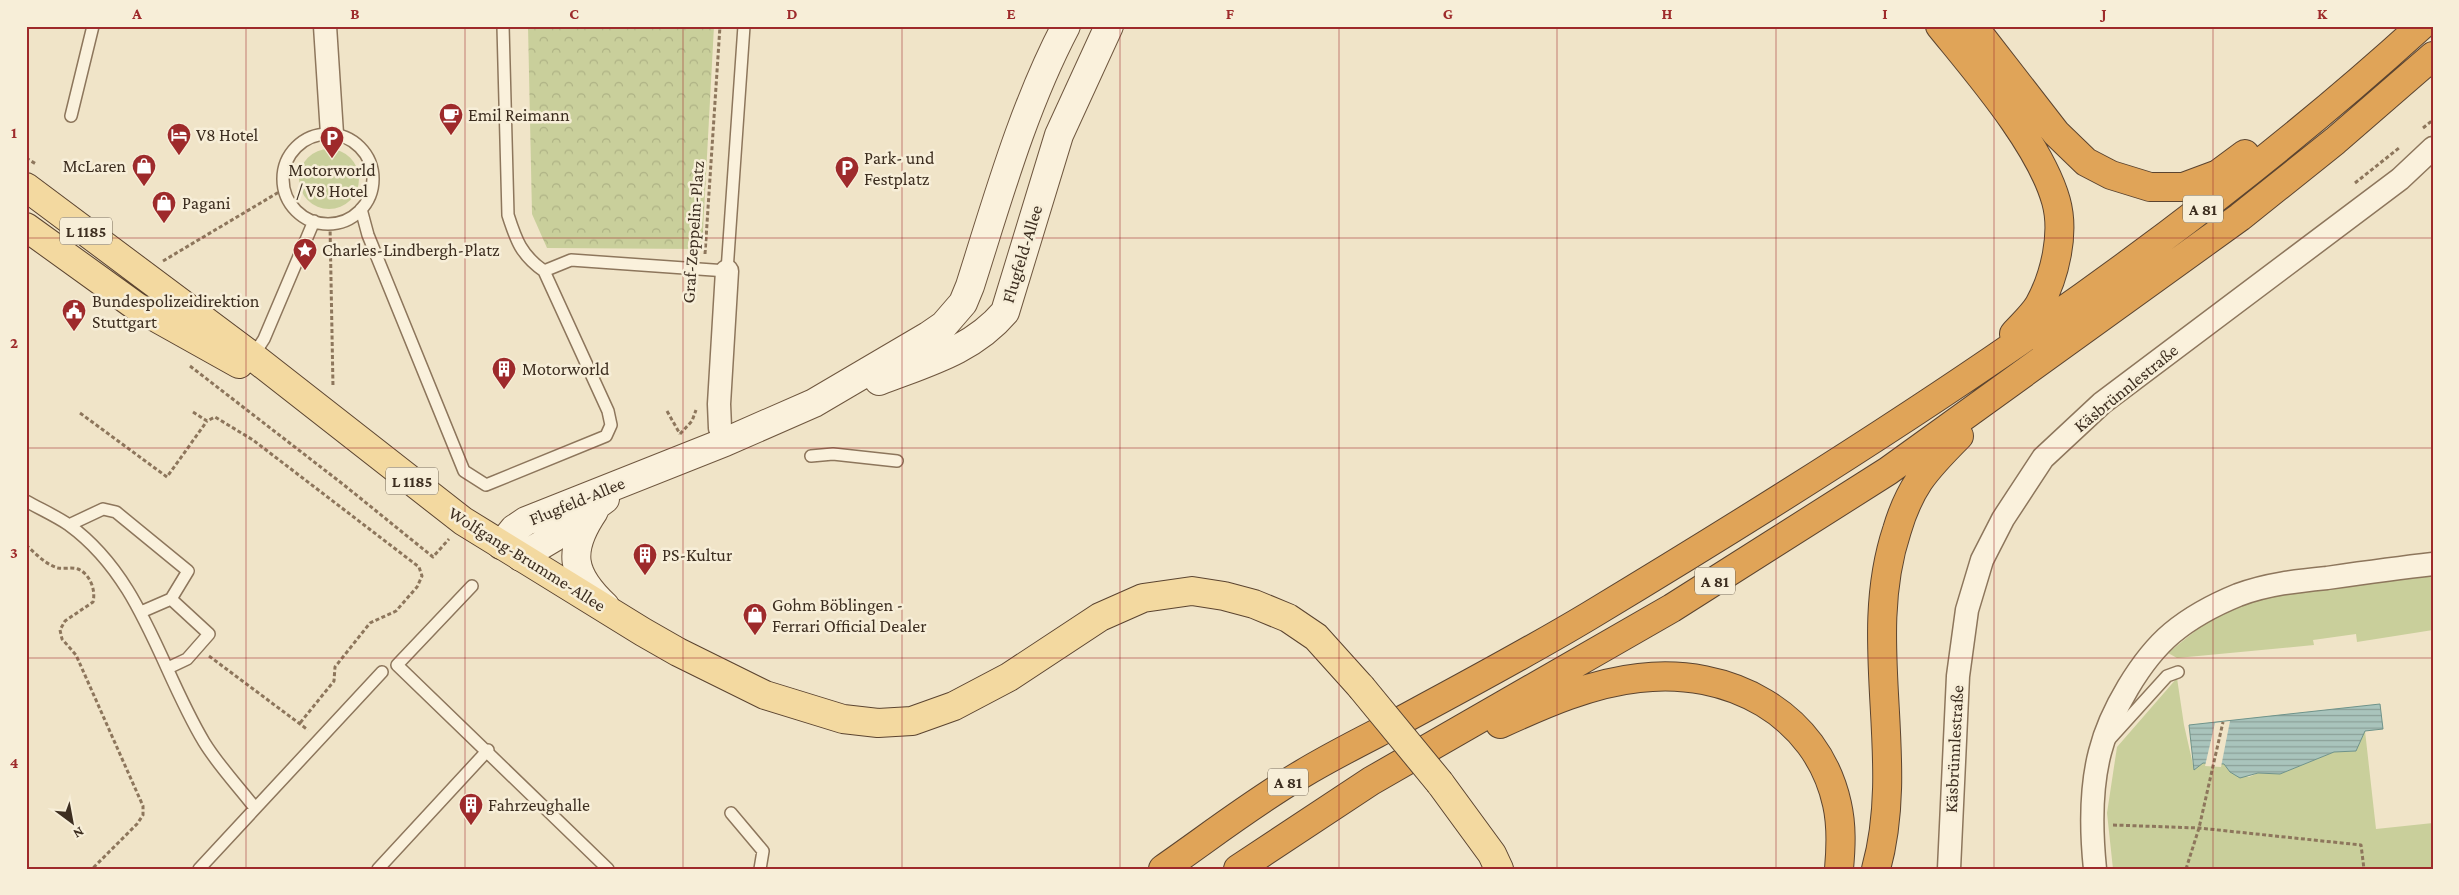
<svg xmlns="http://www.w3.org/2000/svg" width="2459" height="895" viewBox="0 0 2459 895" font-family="'Crimson Pro',serif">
<defs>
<pattern id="park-crowns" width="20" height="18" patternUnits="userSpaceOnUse" patternTransform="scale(1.25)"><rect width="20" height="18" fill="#c9cf9b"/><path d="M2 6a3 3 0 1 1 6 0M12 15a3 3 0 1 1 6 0" fill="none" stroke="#aeb285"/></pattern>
<pattern id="water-rules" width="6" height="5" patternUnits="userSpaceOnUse" patternTransform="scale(1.25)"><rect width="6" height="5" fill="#a9c4bc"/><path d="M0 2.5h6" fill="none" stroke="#8ba098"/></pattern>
</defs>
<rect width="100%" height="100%" fill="#f0e4c8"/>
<!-- grass -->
<path fill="#c9cf9b" d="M299 179a30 30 0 1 1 60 0a30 30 0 1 1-60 0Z
M 2433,572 L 2433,630 L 2357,642 L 2356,634 L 2313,640 L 2314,645 L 2177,658 L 2168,653 L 2210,619 L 2260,596 Z
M 2177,678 L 2184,725 L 2194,769 L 2203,763 L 2224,764 L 2230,772 L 2249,777 L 2258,773 L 2280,774 L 2334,752 L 2356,751 L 2365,731 L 2376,829 L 2433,823 L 2433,869 L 2113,869 L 2107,813 L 2117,747 Z"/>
<!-- park -->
<path fill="url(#park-crowns)" d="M 528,26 L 714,26 L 702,249 L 547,248 L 532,214 Z"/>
<!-- water -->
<path fill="url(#water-rules)" stroke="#6f938a" d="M 2380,704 L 2383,729 L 2365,731 L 2356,751 L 2334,752 L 2280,774 L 2258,773 L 2240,778 L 2230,772 L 2224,764 L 2203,763 L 2194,770 L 2189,725 Z"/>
<!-- pier -->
<path fill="#f0e4c8" d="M 2230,721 L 2221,767 L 2205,766 L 2215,723 Z"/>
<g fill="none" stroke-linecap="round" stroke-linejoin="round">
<defs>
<path id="lane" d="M 71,116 L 93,26
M283 179a45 45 0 1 1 90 0a45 45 0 1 1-90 0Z
M 361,209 L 368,235 L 464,471 L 486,485 L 606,436 L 611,425 L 608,411 L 544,271 C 521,255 516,240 508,215 L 503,26
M 544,271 L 571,260 L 727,271 L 744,26
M 253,356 L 264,339 L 314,221
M 811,456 L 833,454 L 897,461
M 26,501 C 40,509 56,516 69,525 C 142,578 160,669 204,742 C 218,765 238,786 255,808
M 69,525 L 103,509 L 116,512 L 188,571 L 171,599
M 472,586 L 397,665 L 608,869
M 141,612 L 171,599 L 209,634 L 187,659 L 168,668
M 2109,740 L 2167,676 L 2178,672
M 731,813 L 763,851 L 760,869
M 199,869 L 382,672
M 378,869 L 488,750"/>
<path id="street" d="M 325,26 L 332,134
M 725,442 L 720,428 L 719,404 L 727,271
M 1949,869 L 1958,676 L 1967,610 L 1982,560 L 2003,519 L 2043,458 L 2102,403 L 2400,179 L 2433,148
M 2095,869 C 2091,830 2090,790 2100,752 C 2110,712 2141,659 2172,633 C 2190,618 2216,604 2238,595 C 2267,584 2297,581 2327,578 C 2362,573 2398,568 2433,564"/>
<path id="secondary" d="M 879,381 C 925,363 972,351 1005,312 L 1059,135 L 1109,26
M 594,511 C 567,551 571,574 605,606
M 501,545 L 514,529 L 526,521 L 725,442 L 814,403 L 928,336 L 944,325 L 963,303 L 970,286 C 998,198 1023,108 1066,26
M 521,557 L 553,538 L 605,499"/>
<path id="primary" d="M 26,187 L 252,356 L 463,521 L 643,632 L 678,652 L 765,695 L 843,719 L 878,723 L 912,721 L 954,706 L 1009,677 L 1100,617 L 1143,598 L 1192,591 L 1224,596 L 1254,604 L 1288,618 L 1316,637 L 1361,687
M 26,227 L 137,307 L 239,364
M 1440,783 L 1492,854 L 1499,869"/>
<path id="highway" d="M 1940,26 C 1978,73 2040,144 2056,201 C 2065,233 2055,276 2039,305 C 2033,315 2022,325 2014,334
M 1973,26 L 2056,133 L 2086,162 L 2111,175 L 2150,187 L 2183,187 L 2218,174 L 2245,154
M 1500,724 C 1544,704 1591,683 1639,678 C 1728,667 1817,713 1837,804 C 1842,826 1841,847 1839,869
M 1163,869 C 1209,837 1254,802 1302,774 C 1330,757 1360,742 1389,727 C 1456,691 1524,655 1589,616 C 1881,440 2168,256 2421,26
M 1238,869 L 1371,781 L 1672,608 L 1888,471 L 2240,217 L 2335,141 L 2433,56
M 1876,869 C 1907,757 1860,641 1897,530 C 1902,513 1909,496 1919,481 C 1930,465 1945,450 1959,436"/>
</defs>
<!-- lane casing -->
<use href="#lane" stroke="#8d765c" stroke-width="14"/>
<!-- street casing -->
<use href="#street" stroke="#8d765c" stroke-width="25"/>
<!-- secondary casing -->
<use href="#secondary" stroke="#6f573f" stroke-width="30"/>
<!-- primary casing -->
<use href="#primary" stroke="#5b4430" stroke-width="30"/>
<!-- highway casing -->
<use href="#highway" stroke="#5b4430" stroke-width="30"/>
<!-- path -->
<path stroke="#8d765c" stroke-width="3" stroke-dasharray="4 2.5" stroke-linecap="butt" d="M 2423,128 L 2433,120
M 26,158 L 36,164
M 2355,183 L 2399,148
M 330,225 L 333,387
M 705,254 L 720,26
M 163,261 L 284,189
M 190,366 L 344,485 L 433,557 L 449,539
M 667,411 L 680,434
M 193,412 L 207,421 L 215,417 L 253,440 L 419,567 L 422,576 L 417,587 L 396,611 L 370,623 L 335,667 L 334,681 L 300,723
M 80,413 L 167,477 L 207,421
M 680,434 L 692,421 L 696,410
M 26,545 C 36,554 45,564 58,568 C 64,569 72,567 78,569 C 90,574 96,590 93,602 L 65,621 L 60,630 L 62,639 L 76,655 L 143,806 L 143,815 L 137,824 L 92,869
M 209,656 L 308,730
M 2113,825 L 2199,828 L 2361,845 L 2364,869
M 2186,869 L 2199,828 L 2223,722"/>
<!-- lane -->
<use href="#lane" stroke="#faf1dc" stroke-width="11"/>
<!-- street -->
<use href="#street" stroke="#faf1dc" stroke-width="22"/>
<!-- secondary -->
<use href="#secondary" stroke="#faf1dc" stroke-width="28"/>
<!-- primary -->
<use href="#primary" stroke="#f3d9a0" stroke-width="28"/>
<!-- highway -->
<use href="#highway" stroke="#e0a458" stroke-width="28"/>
<defs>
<path id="primary-bridge" d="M 1361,687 L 1440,783"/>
</defs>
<!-- primary-bridge casing -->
<use href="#primary-bridge" stroke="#5b4430" stroke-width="30" stroke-linecap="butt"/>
<!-- primary-bridge -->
<use href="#primary-bridge" stroke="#f3d9a0" stroke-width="28"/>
</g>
<!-- grid -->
<path fill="none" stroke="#9e2a2b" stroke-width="1" stroke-opacity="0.55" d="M 246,26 L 246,869M 465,26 L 465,869M 683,26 L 683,869M 902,26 L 902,869M 1120,26 L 1120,869M 1339,26 L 1339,869M 1557,26 L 1557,869M 1776,26 L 1776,869M 1994,26 L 1994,869M 2213,26 L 2213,869M 26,238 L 2433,238M 26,448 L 2433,448M 26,658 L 2433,658"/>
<!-- icons -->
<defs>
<symbol id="cafe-pin" viewBox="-11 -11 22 30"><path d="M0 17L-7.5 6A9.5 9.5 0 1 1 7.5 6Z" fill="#9e2a2b" stroke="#f7eed8"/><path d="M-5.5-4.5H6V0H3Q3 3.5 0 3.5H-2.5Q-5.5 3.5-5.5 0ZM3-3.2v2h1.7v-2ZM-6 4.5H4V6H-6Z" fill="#fff"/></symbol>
<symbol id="hotel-pin" viewBox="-11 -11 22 30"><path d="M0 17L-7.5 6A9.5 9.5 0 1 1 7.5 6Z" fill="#9e2a2b" stroke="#f7eed8"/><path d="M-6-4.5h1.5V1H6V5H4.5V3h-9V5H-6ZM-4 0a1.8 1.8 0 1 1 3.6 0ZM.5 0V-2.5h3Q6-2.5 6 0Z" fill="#fff"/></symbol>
<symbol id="parking-pin" viewBox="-11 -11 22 30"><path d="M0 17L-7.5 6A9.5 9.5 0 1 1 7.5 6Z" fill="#9e2a2b" stroke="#f7eed8"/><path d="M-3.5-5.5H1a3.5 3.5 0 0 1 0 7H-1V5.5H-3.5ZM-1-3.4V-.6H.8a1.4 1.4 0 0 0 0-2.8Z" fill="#fff"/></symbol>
<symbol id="shop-pin" viewBox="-11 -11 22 30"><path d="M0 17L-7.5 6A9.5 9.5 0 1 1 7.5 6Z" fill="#9e2a2b" stroke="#f7eed8"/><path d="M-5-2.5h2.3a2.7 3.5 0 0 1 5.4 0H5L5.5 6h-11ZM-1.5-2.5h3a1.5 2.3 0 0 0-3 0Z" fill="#fff"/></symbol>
<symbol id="sight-pin" viewBox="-11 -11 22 30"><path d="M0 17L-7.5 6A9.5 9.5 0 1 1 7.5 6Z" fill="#9e2a2b" stroke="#f7eed8"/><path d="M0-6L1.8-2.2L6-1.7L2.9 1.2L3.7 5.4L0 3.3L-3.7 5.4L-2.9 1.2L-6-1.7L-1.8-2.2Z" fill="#fff"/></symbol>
<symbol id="civic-pin" viewBox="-11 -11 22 30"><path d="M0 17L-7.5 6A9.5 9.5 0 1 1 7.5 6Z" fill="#9e2a2b" stroke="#f7eed8"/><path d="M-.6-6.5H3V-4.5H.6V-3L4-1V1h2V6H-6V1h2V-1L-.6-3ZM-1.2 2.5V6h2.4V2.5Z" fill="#fff"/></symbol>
<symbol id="building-pin" viewBox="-11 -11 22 30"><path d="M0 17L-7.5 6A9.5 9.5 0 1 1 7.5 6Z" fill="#9e2a2b" stroke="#f7eed8"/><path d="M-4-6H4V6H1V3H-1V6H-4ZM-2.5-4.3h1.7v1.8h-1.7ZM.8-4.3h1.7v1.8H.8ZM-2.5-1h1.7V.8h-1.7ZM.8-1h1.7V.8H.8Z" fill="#fff"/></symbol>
</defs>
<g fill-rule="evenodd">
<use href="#cafe-pin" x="437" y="101" width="28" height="38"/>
<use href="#hotel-pin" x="165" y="121" width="28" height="38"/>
<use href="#parking-pin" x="318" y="124" width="28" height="38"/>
<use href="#shop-pin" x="130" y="152" width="28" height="38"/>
<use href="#parking-pin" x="833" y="154" width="28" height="38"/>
<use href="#shop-pin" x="150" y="189" width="28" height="38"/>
<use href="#sight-pin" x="291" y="236" width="28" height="38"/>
<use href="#civic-pin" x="60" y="297" width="28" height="38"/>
<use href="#building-pin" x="490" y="355" width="28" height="38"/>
<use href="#building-pin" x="631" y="541" width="28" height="38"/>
<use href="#shop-pin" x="741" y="601" width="28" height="38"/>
<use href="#building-pin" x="457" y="791" width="28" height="38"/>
</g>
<g text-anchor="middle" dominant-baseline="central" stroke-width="5" stroke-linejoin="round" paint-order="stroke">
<!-- shield labels -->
<g fill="#f7eed8" stroke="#756857" stroke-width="1">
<rect x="2183" y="195.5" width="40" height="27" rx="4"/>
<rect x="60" y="217.5" width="52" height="27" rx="4"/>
<rect x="386" y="467.5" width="52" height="27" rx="4"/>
<rect x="1695" y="567.5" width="40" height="27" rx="4"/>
<rect x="1268" y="768.5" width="40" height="27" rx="4"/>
</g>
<g font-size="16" font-weight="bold" fill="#3d2e20">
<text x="2203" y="209">A 81</text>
<text x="86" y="231">L 1185</text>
<text x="412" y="481">L 1185</text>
<text x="1715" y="581">A 81</text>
<text x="1288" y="782">A 81</text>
</g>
<!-- poi labels -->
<g font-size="18" fill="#3d2e20" stroke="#f7eed8" text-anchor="start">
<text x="468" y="115">Emil Reimann</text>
<text x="196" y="135">V8 Hotel</text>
<text x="864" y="158">Park- und<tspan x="864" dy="21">Festplatz</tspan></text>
<text x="126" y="166" text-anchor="end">McLaren</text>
<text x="332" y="170" text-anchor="middle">Motorworld<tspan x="332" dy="21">/ V8 Hotel</tspan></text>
<text x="182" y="203">Pagani</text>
<text x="322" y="250">Charles-Lindbergh-Platz</text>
<text x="92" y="301">Bundespolizeidirektion<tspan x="92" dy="21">Stuttgart</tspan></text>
<text x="522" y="369">Motorworld</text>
<text x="662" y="555">PS-Kultur</text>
<text x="772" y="605">Gohm Böblingen -<tspan x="772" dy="21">Ferrari Official Dealer</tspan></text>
<text x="488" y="805">Fahrzeughalle</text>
</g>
<!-- street labels -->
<g font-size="18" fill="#3d2e20" stroke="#f7eed8">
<text transform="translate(693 232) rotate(-86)">Graf-Zeppelin-Platz</text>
<text transform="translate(1022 254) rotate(-73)">Flugfeld-Allee</text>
<text transform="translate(2126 388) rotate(-39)">Käsbrünnlestraße</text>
<text transform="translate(577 501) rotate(-22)">Flugfeld-Allee</text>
<text transform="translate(527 559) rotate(32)">Wolfgang-Brumme-Allee</text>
<text transform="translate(1954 749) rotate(-87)">Käsbrünnlestraße</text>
</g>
</g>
<!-- border -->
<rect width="2459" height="895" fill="none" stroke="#f7eed8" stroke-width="55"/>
<!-- north arrow -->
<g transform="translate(72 822) rotate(148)" stroke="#f7eed8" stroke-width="4" paint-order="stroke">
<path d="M0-4L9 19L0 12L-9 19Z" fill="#3d2e20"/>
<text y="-8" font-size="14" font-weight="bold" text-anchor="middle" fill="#3d2e20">N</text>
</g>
<rect x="28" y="28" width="2404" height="840" fill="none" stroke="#9e2a2b" stroke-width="2"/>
<g font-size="16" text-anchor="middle" font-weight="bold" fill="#9e2a2b">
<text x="137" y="19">A</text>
<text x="355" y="19">B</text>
<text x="574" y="19">C</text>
<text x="792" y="19">D</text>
<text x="1011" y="19">E</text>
<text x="1230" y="19">F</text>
<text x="1448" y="19">G</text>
<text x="1667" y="19">H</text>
<text x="1885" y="19">I</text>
<text x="2104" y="19">J</text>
<text x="2322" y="19">K</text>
<text x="14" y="138">1</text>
<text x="14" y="348">2</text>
<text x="14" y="558">3</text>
<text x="14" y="768">4</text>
</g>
</svg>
